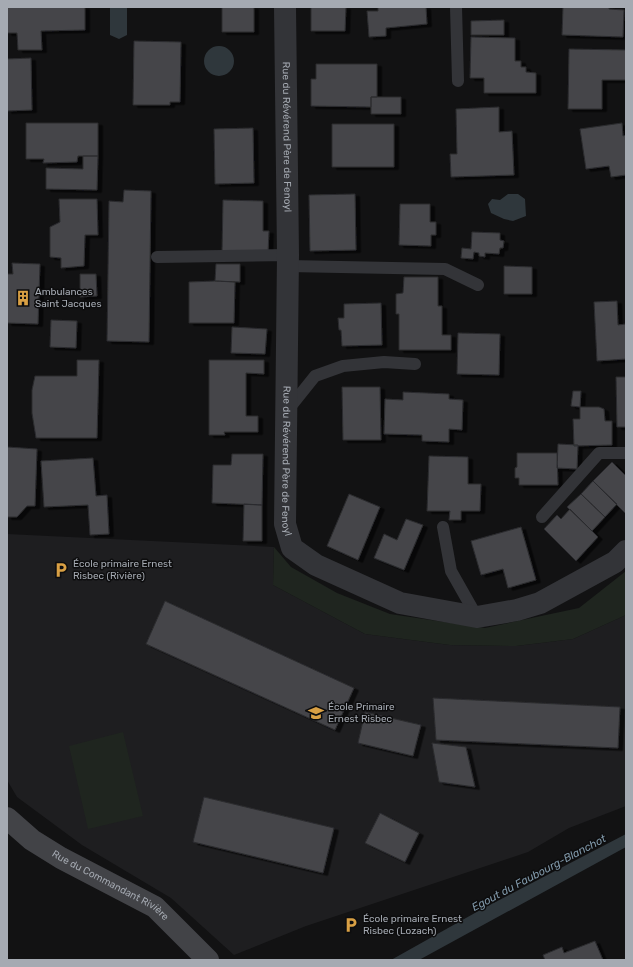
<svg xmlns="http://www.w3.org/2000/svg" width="633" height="967" viewBox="0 0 633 967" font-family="Rubik,sans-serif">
<defs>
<filter id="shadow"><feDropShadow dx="4.5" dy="2.5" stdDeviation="0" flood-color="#0009"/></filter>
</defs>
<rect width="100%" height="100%" fill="#121213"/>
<!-- built -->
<path fill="#1e1e20" d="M 7,534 L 274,547 L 273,585 L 365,634 L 450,645 L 516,646 L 573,639 L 626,615 L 626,806 L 569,828 L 528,852 L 306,926 L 234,955 L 171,898 L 82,845 L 17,797 L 7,780 Z"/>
<!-- green -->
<path fill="#1f251f" d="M 274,547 L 291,567 L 337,593 L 390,614 L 485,628 L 579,608 L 626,571 L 626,615 L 573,639 L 516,646 L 450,645 L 365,634 L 273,585 Z
M 123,732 L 143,816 L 88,829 L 69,746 Z"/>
<!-- water -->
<path fill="#2f373c" d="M 110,7 L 127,7 L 127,35 L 119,39 L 110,35 Z
M204 61a15 15 0 1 1 30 0a15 15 0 1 1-30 0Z
M 508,194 L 518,194 L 525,199 L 526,216 L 513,221 L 504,219 L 491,213 L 488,204 L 492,199 L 500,200 Z
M 626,834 L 626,847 L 419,960 L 391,960 L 482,909 Z"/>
<!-- building -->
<path fill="#444548" stroke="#2c2c2f" filter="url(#shadow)" d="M 7,7 L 85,7 L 85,30 L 41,31 L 42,50 L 18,50 L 17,33 L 7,33 Z
M 222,7 L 254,7 L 254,32 L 222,32 Z
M 311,7 L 346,7 L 345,31 L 311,31 Z
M 378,7 L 426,7 L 427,24 L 386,28 L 386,36 L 369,37 L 367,11 L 378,11 Z
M 563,7 L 609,7 L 609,9 L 624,10 L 623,37 L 562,35 Z
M 504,20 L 504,35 L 471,35 L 471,21 Z
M 471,37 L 515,38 L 515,61 L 521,61 L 521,67 L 526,67 L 526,72 L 536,73 L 536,93 L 484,93 L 484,78 L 470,78 Z
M 134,41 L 181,42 L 180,102 L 170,102 L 170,105 L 133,105 Z
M 569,49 L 626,50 L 626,80 L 602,80 L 602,109 L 568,109 Z
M 31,58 L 32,110 L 7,111 L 7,59 Z
M 316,64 L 377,64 L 377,97 L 371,97 L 371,107 L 311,106 L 311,79 L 316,79 Z
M 371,97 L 401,97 L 401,114 L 371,114 Z
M 499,107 L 499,132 L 512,131 L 514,175 L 451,177 L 450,154 L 457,154 L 456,109 Z
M 26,123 L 98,123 L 98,156 L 78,156 L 77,162 L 43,163 L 44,159 L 26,159 Z
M 622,123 L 623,136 L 626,135 L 626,175 L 611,177 L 609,166 L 586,169 L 580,129 Z
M 332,124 L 394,124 L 394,167 L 332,167 Z
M 253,128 L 254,183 L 215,184 L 214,129 Z
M 83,156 L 98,156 L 97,190 L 46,189 L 46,168 L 83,169 Z
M 124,190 L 151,191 L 149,342 L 107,341 L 109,201 L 123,202 Z
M 355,194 L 356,250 L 310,251 L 309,195 Z
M 59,199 L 97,199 L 98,235 L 85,235 L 84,266 L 61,268 L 61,258 L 50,257 L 50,227 L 60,222 Z
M 223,200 L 263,201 L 263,231 L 269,231 L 268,253 L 222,252 Z
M 400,204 L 430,204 L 430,222 L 436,222 L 436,235 L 431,235 L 431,246 L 399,245 Z
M 472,232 L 500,233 L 500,240 L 504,241 L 503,248 L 500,248 L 499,254 L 485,253 L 485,257 L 479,256 L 479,253 L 474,252 L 473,259 L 461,258 L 462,248 L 471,249 Z
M 12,263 L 40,264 L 38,324 L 7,323 L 7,274 L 13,274 Z
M 216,264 L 240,264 L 240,282 L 215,281 Z
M 504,266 L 532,267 L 532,294 L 504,294 Z
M 80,274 L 96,274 L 97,296 L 80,297 Z
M 404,277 L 438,277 L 438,306 L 442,306 L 442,335 L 451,335 L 451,350 L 399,350 L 399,314 L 396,314 L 396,294 L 403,293 Z
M 215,281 L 235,282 L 234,323 L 189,323 L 189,282 Z
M 617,301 L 618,325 L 626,324 L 626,359 L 597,361 L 594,302 Z
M 381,303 L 382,345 L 342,346 L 341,330 L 339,330 L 338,318 L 344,318 L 344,304 Z
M 51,320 L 77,321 L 76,348 L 50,347 Z
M 232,327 L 267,329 L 265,354 L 231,353 Z
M 458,333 L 500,334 L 499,375 L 457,374 Z
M 77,360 L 99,360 L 97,438 L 36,438 L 32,413 L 32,390 L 35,376 L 77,376 Z
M 209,360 L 264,360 L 264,374 L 246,373 L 246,416 L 258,416 L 258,432 L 224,432 L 225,435 L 209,435 Z
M 616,377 L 626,377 L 626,427 L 617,427 Z
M 342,387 L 380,387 L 381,440 L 343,440 Z
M 573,391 L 581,391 L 580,407 L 571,406 Z
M 403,392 L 449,394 L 449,399 L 463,400 L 462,430 L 449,429 L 449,442 L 422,441 L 422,435 L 384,434 L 385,399 L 403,400 Z
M 580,407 L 599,407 L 604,409 L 605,421 L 612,421 L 612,445 L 574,446 L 573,419 L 580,419 Z
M 558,444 L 578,445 L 577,469 L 557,468 Z
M 7,447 L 37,449 L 35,506 L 27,506 L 17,517 L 7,517 Z
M 517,453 L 557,453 L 558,485 L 519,485 L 519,478 L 515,478 L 515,468 L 517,467 Z
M 232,454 L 263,454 L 262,505 L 212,503 L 213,465 L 231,465 Z
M 429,456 L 468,457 L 468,484 L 481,484 L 480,511 L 461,511 L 461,520 L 449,520 L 450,511 L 427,511 Z
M 93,458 L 96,496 L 107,495 L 109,534 L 90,535 L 88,505 L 44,507 L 41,461 Z
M 612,462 L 626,476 L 626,514 L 593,481 Z
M 593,481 L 617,504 L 605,517 L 581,494 Z
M 349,494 L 380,507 L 358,560 L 327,546 Z
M 581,494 L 605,517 L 592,531 L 567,507 Z
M 244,504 L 262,505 L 262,541 L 243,541 Z
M 570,509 L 598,537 L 576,561 L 544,529 L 557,515 L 561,519 Z
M 406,519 L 423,525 L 404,570 L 374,558 L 384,534 L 397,540 Z
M 521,527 L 536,580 L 508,588 L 503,569 L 481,575 L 471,541 Z
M 165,601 L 354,688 L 335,730 L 146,644 Z
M 433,698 L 620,707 L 618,748 L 436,740 Z
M 365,712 L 421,725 L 413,756 L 358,743 Z
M 432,743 L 466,747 L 475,787 L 439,782 Z
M 204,797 L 334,828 L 323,873 L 193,842 Z
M 380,813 L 419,833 L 405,862 L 365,843 Z
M 595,941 L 603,960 L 545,960 L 543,955 L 562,947 L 564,953 Z"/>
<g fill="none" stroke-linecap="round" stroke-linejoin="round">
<!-- lane -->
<path stroke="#333438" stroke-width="12" d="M 456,7 L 458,81
M 157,257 L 288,255
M 288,266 L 445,269 L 478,285
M 287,411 L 315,376 L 343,366 L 384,362 L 415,364
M 542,517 L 599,453 L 626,453
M 443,527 L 451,571 L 477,617"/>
<!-- street -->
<path stroke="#333438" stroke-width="22" id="s1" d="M 285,7 L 288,255 L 285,524 L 292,548 L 316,565 L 400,603 L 477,617 L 517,610 L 540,603 L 615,562 L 626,551"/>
<!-- secondary -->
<path stroke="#424347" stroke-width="22" id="s2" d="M 7,818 L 32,840 L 61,858 L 155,907 L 208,960"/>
</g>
<!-- icons -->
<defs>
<symbol id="building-bare" viewBox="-9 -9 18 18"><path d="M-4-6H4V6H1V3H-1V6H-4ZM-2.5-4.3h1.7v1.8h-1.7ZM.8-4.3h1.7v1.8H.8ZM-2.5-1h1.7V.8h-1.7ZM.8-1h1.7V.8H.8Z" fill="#d9a044" stroke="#0d0d0e" stroke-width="2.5" paint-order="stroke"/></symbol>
<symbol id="parking-bare" viewBox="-9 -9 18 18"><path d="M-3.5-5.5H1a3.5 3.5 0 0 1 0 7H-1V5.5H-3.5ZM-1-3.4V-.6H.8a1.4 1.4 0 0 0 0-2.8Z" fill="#d9a044" stroke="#0d0d0e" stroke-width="2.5" paint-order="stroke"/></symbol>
<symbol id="school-bare" viewBox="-9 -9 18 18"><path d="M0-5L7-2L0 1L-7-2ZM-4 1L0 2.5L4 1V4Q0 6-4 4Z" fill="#d9a044" stroke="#0d0d0e" stroke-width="2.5" paint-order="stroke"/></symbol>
</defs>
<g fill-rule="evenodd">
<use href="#building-bare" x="12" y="287" width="22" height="22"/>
<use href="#parking-bare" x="50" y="559" width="22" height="22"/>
<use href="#school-bare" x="305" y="702" width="22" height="22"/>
<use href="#parking-bare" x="340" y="914" width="22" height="22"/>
</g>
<g text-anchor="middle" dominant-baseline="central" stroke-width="3" stroke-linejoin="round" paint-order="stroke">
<!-- street labels -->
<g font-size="10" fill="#a5aab2" stroke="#0d0d0e">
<text stroke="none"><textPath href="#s1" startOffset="130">Rue du Révérend Père de Fenoyl</textPath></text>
<text stroke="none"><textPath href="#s1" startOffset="454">Rue du Révérend Père de Fenoyl</textPath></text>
<text stroke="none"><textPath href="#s2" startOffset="124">Rue du Commandant Rivière</textPath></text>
</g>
<!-- poi labels -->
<g font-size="10" fill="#a5aab2" stroke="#0d0d0e" text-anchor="start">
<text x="35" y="292">Ambulances<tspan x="35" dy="12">Saint Jacques</tspan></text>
<text x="73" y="564">École primaire Ernest<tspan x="73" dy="12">Risbec (Rivière)</tspan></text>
<text x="328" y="707">École Primaire<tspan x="328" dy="12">Ernest Risbec</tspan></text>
<text x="363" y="919">École primaire Ernest<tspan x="363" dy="12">Risbec (Lozach)</tspan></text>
</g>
<!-- water labels -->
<g font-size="11" font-style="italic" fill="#8098a9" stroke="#0d0d0e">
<text transform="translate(539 873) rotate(-28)">Egout du Faubourg-Blanchot</text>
</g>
</g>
<!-- border -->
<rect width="633" height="967" fill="none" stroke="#a5aab2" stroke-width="16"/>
</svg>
